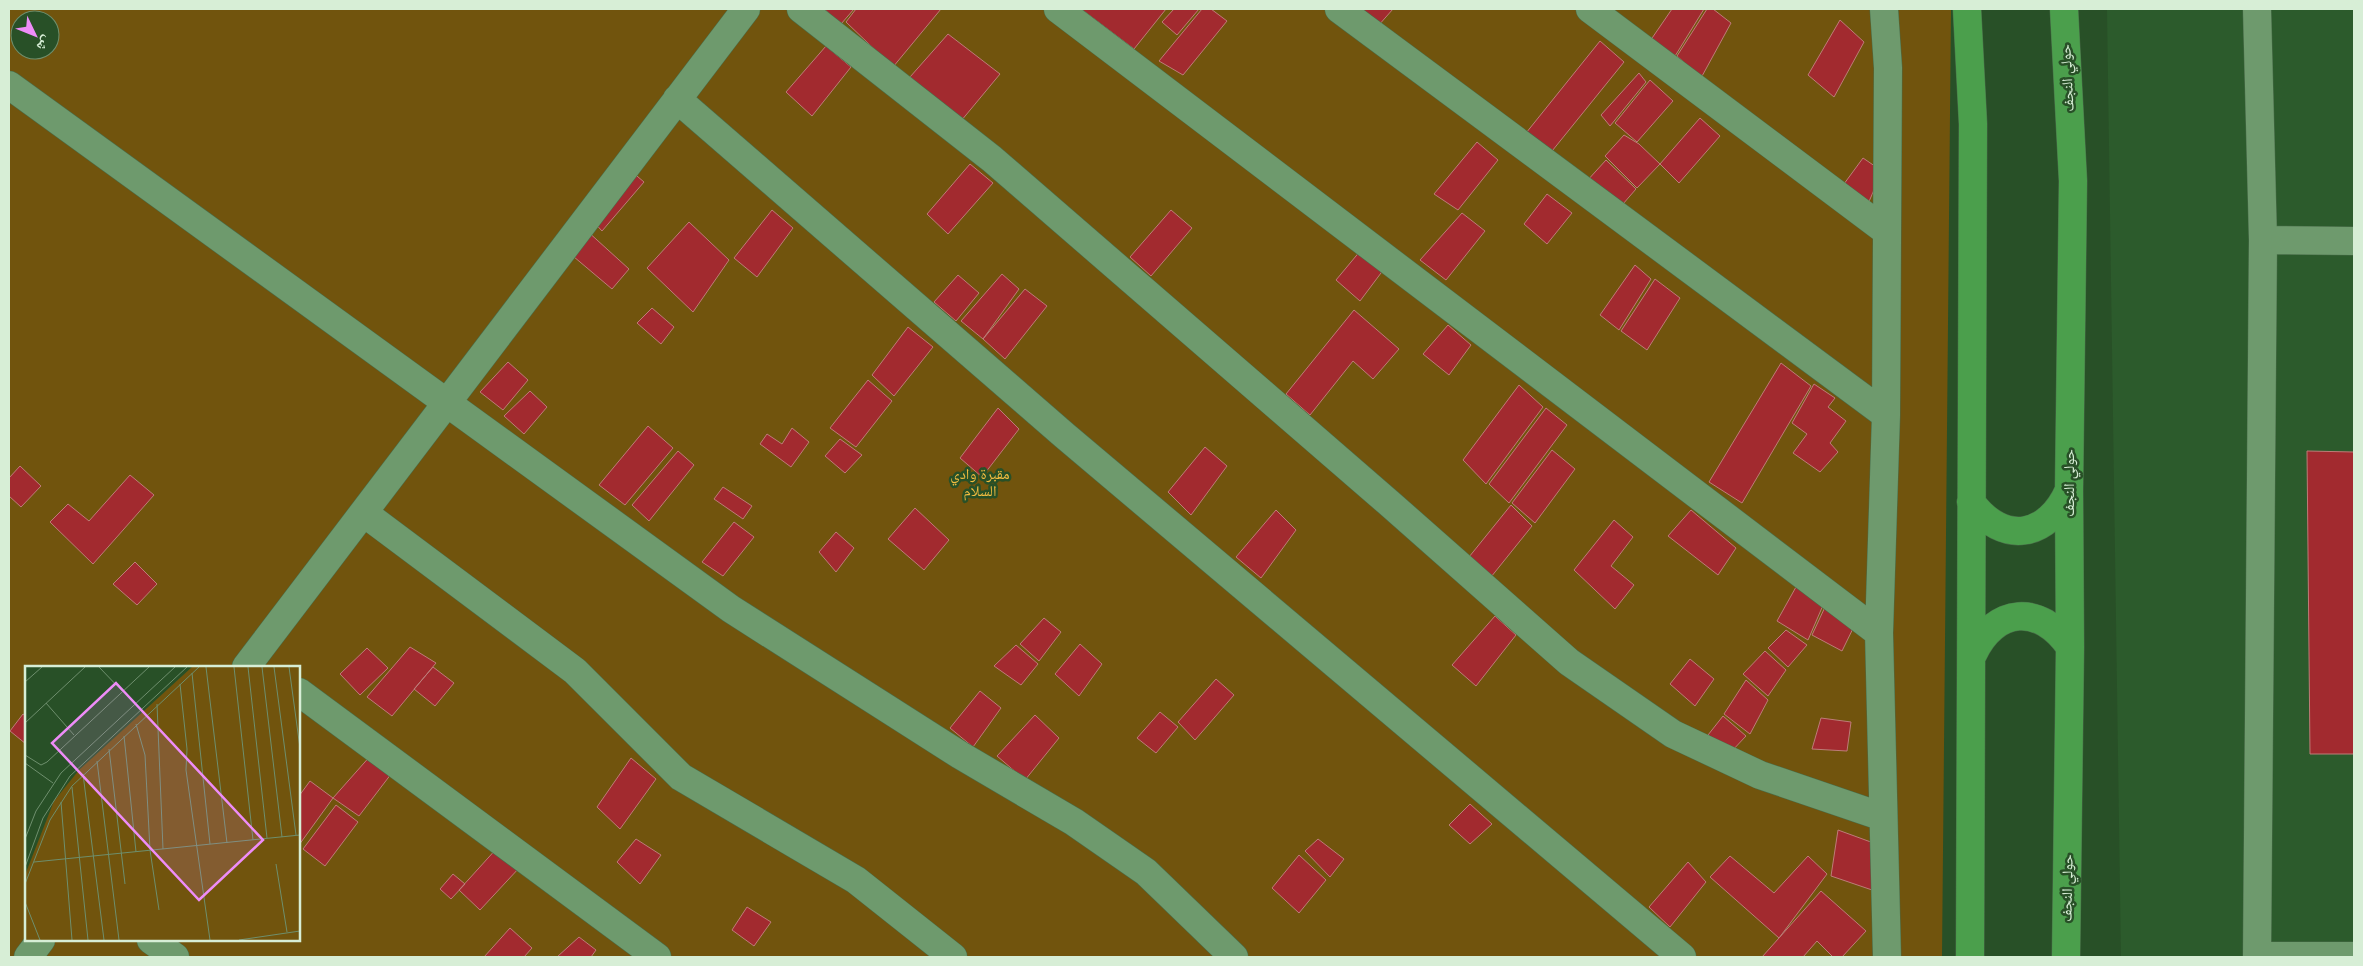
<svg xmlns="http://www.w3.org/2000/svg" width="2363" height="966" viewBox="0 0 2363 966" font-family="'DM Sans','Noto Naskh Arabic',sans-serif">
<rect width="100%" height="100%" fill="#285027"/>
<!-- built -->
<path fill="#2c5b2c" d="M 2107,9 L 2354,9 L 2354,957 L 2121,957 Z"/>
<!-- green -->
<path fill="#71540d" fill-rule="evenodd" d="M 9,9 L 1951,9 L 1942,957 L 9,957 ZM 20,20 L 50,20 L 50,50 L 20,50 ZM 26,667 L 299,667 L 299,940 L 26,940 Z"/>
<!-- building -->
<path fill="#a22a2f" stroke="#bd7c78" d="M 824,9 L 854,9 L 841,24 Z
M 856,9 L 941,9 L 893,67 L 846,22 Z
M 1081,9 L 1166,9 L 1134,49 Z
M 1174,9 L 1199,9 L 1177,35 L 1162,22 Z
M 1202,9 L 1211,9 L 1227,21 L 1183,75 L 1159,61 Z
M 1359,9 L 1393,9 L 1378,26 Z
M 1672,9 L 1704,9 L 1672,61 L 1648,44 Z
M 1707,9 L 1713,9 L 1731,23 L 1701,78 L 1677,56 Z
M 1840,20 L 1864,42 L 1834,97 L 1808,75 Z
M 948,34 L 1000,74 L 961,121 L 910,77 Z
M 1600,41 L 1624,62 L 1548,156 L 1526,133 Z
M 826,46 L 851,67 L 812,116 L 786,92 Z
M 1639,73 L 1646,82 L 1610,126 L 1601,115 Z
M 1650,80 L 1673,101 L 1637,142 L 1615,123 Z
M 1700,118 L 1720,136 L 1679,183 L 1660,164 Z
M 1624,135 L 1639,144 L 1660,164 L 1637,188 L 1605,156 Z
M 1477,142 L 1498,160 L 1458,210 L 1434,194 Z
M 1863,158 L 1882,171 L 1868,204 L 1841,188 Z
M 1606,160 L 1636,189 L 1616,212 L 1586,182 Z
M 970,164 L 993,183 L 948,234 L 927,214 Z
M 631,171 L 644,182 L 602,231 L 591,219 Z
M 1547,194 L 1572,213 L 1547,244 L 1524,224 Z
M 772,210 L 793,228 L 757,277 L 734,258 Z
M 1171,210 L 1192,228 L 1151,276 L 1130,257 Z
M 1462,213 L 1485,231 L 1446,280 L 1420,260 Z
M 689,222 L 729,260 L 693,312 L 647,268 Z
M 586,230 L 629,269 L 612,289 L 567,251 Z
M 1361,250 L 1384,269 L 1360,301 L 1336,280 Z
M 1635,265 L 1651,279 L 1619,330 L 1600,315 Z
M 1002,274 L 1019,289 L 983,339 L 961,321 Z
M 958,275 L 979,293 L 956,321 L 934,302 Z
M 1655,279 L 1680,298 L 1647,350 L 1621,331 Z
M 1025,289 L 1047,306 L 1005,359 L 983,339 Z
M 652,308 L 674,327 L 661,344 L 637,323 Z
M 1354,310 L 1399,349 L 1373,379 L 1353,361 L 1310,415 L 1286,394 Z
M 1448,325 L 1471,345 L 1449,375 L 1423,354 Z
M 908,327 L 933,347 L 894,396 L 872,375 Z
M 508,362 L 528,380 L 503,410 L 480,392 Z
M 1781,363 L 1811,386 L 1742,503 L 1709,482 Z
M 868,380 L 892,401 L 856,447 L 830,428 Z
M 1814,384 L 1835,398 L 1828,407 L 1846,421 L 1830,443 L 1838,452 L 1820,472 L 1793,453 L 1807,434 L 1792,423 Z
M 1519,385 L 1543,407 L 1486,484 L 1463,460 Z
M 530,391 L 547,407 L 524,434 L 504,416 Z
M 998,408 L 1019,429 L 982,477 L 960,458 Z
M 1546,408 L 1567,425 L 1509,503 L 1489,484 Z
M 648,426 L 673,448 L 625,505 L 599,485 Z
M 792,428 L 809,442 L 791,467 L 760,444 L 767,434 L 782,444 Z
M 840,439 L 862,455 L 845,473 L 825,456 Z
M 1205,447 L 1227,466 L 1191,515 L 1168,492 Z
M 1552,450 L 1575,469 L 1535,523 L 1512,503 Z
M 678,451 L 694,465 L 649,521 L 632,505 Z
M 2307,451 L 2354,452 L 2354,754 L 2310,754 Z
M 20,466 L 41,486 L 21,507 L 9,496 L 9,478 Z
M 130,475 L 154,495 L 93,564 L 50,522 L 68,504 L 89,521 Z
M 723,487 L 752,506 L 743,519 L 714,499 Z
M 1511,505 L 1532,526 L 1491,577 L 1469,557 Z
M 915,508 L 949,540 L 924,570 L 888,539 Z
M 1276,510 L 1296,530 L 1261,578 L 1236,557 Z
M 1691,510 L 1736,548 L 1718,575 L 1668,536 Z
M 1614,520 L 1633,537 L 1611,566 L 1634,585 L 1615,609 L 1574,570 Z
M 734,522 L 754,537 L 723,576 L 702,562 Z
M 836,532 L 854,548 L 836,572 L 819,552 Z
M 135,562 L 157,584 L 137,605 L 113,584 Z
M 1801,578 L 1827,596 L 1808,640 L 1777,621 Z
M 1832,592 L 1862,610 L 1842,651 L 1812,635 Z
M 1495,616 L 1516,635 L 1476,686 L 1452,665 Z
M 1044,618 L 1061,632 L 1039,661 L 1020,644 Z
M 1786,630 L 1807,645 L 1788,667 L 1768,648 Z
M 1080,644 L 1102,664 L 1079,696 L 1055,674 Z
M 1016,645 L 1038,664 L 1021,685 L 994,666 Z
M 410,647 L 436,663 L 392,716 L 367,697 Z
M 367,648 L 388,668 L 360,695 L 340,674 Z
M 1765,651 L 1786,670 L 1768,696 L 1743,674 Z
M 1690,659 L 1714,679 L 1695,706 L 1670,684 Z
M 433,667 L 454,683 L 435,706 L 414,689 Z
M 1216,679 L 1234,695 L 1195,740 L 1178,722 Z
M 1746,680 L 1768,700 L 1750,734 L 1724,714 Z
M 980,691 L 1001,708 L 973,747 L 950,728 Z
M 1160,712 L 1178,727 L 1156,753 L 1137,738 Z
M 23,714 L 26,716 L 26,744 L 10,731 Z
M 1035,715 L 1059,738 L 1025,780 L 997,756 Z
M 1723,716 L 1746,736 L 1730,753 L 1708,735 Z
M 1821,718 L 1851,722 L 1847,751 L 1812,749 Z
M 380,745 L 401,761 L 359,816 L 333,798 Z
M 631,758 L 656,779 L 620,829 L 597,807 Z
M 310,781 L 333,798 L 299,845 L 299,796 Z
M 1470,804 L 1492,824 L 1470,844 L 1449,825 Z
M 336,805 L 358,822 L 325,866 L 303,849 Z
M 1838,830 L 1879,845 L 1878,892 L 1831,876 Z
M 636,839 L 661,855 L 640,884 L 617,862 Z
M 1318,839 L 1344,859 L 1330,877 L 1305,851 Z
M 498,847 L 520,867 L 480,910 L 459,890 Z
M 1299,855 L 1326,880 L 1299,913 L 1272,888 Z
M 1730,856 L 1774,893 L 1808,856 L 1827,874 L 1779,938 L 1710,877 Z
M 1688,862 L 1706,882 L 1670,927 L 1649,907 Z
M 453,874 L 465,884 L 451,899 L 440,889 Z
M 1821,891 L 1866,931 L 1842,957 L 1833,957 L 1817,941 L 1803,957 L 1762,957 Z
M 747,907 L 771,922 L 754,946 L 732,930 Z
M 510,928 L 532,948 L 524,957 L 484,957 Z
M 579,937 L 596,950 L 591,957 L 557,957 Z"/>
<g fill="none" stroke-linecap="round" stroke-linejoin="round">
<defs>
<path id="minor" d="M 801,9 L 992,159 L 1389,503 L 1569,662 L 1673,734 L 1760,775 L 1883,817
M 1058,9 L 1879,633
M 1339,9 L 1886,415
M 1590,9 L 1886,231
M 1884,9 L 1888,68 L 1886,415 L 1879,633 L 1887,957
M 9,85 L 731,609 L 960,755 L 1074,822 L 1146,872 L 1234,957
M 677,99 L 1064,435 L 1682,957
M 2263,240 L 2354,241
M 364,513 L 575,671 L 681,777 L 856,880 L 953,957
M 246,667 L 746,9
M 299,692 L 657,957
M 151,940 L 175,957
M 2257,956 L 2354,956
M 28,957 L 41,940
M 2257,957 L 2263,240 L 2257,9"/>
<path id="major" d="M 1967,9 L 1973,124 L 1970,957
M 2064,9 L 2073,181 L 2069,490 L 2070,647 L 2066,957
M 1971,502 C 2003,546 2048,538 2069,490
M 1973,654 C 1995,607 2040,603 2070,647"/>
</defs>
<!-- minor casing -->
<use href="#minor" stroke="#496c49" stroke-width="29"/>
<!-- major casing -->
<use href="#major" stroke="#496c49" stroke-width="29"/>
<!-- minor -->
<use href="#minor" stroke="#6e9a6d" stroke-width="28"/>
<!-- major -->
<use href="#major" stroke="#4b9f4c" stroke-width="28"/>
</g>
<g text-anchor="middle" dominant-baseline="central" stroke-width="5" stroke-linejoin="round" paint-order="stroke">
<!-- street labels -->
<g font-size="15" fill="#d7eed6" stroke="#285027">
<text transform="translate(2067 78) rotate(-93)">حولي النجف</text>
<text transform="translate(2069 483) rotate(-90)">حولي النجف</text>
<text transform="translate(2067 888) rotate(-89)">حولي النجف</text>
</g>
<!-- park labels -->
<g font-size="15" fill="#f4bd40" stroke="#285027">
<text x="980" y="474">مقبرة وادي<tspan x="980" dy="17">السلام</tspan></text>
</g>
</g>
<!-- overview -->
<g transform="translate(25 666)">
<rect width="275" height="275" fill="#285027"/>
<path d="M 167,1 L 275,1 L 275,274 L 0,274 L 0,209 L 29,135 L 54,104 Z" fill="#71540d"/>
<path fill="none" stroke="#6e8f6d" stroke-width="1" d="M 74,1 L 97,25M 181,1 L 202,177M 209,1 L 228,174M 223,1 L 242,172M 237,1 L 257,171M 249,1 L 271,169M 264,1 L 275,82M 167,7 L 185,178M 0,16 L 17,1M 155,18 L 162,83 L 161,104 L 185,274M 21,37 L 49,69M 132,38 L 138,183M 0,57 L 60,1M 111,58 L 120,89 L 125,184 L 134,244M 99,70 L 111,186M 84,83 L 100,218M 0,89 L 16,99 L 22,96 L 124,1M 72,95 L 94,274M 0,97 L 28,117M 58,108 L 79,274M 47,121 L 63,274M 36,136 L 47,274M 0,173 L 11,145 L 36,107 L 150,1M 9,196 L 275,169M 251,198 L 262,266M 0,201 L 18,152 L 45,110 L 162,1M 0,218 L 25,154 L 47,120 L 174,1M 0,236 L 15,274M 214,274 L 275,265"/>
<path fill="#ee8cf8" fill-opacity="0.15" stroke="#ee8cf8" stroke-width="2.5" d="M 91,17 L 238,174 L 174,234 L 27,77 Z"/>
<rect width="275" height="275" fill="none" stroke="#d7eed6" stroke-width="2.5"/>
</g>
<!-- border -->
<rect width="2363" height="966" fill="none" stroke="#d7eed6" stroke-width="20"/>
<!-- north arrow -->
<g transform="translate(35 35) rotate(133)"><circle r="24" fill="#285027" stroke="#6e8f6d"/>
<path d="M0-4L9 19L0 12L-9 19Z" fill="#ee8cf8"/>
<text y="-8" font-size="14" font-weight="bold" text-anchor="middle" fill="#d7eed6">ش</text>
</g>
</svg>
